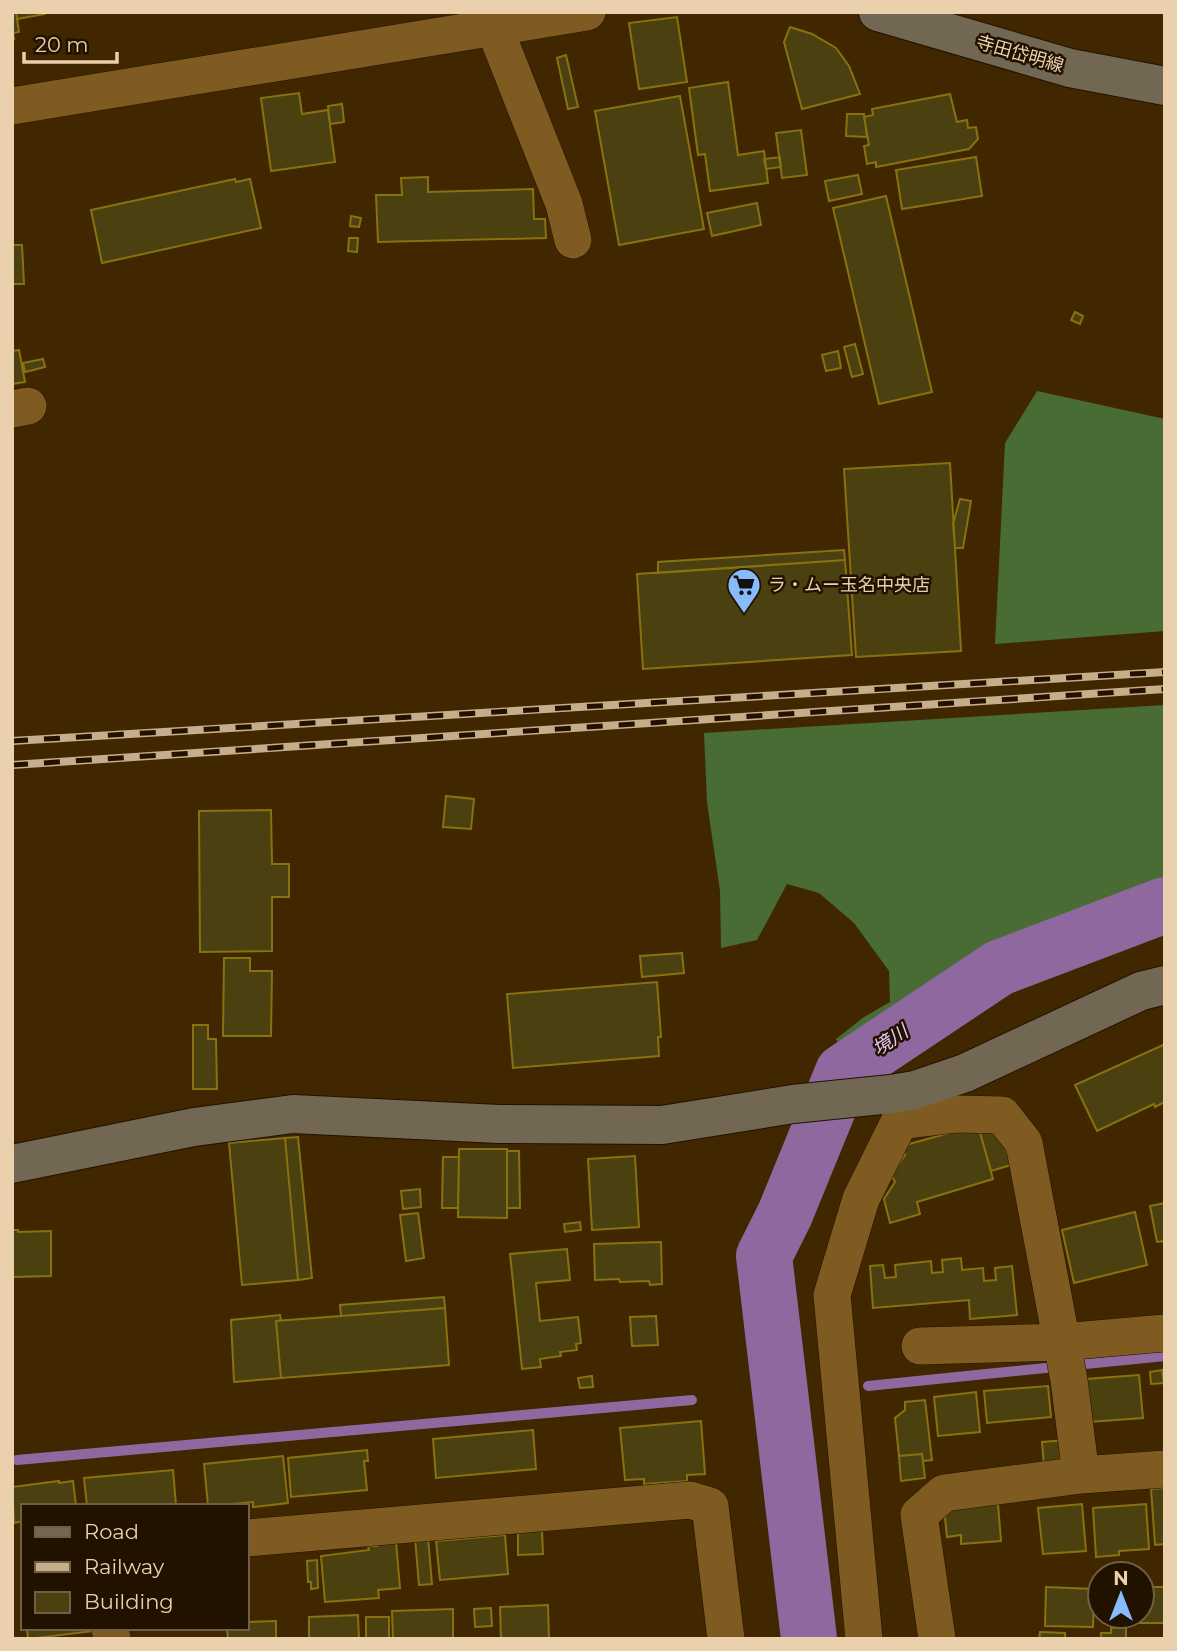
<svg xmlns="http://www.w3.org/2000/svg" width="1177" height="1651" viewBox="0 0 1177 1651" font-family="Montserrat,'Noto Sans JP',sans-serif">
<rect width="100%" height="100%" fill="#402700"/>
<!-- forest -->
<path fill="#496c34" d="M 1037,391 L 1165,419 L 1165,631 L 995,644 L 1005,443 Z
M 1165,705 L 1165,905 L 999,968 L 843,1072 L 841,1050 L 836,1039 L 864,1017 L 890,1002 L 889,971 L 854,923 L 819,893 L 787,884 L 757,940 L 721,948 L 720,891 L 707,802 L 704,733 Z"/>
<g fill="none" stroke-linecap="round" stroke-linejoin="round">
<!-- stream -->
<path stroke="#8e689e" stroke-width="10" d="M 868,1386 L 1165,1356
M 17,1460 L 692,1400"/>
<!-- river -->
<path stroke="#8e689e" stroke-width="56" d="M 809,1639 L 764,1256 L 785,1214 L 843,1072 L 999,968 L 1165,905"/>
</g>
<!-- building -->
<path fill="#4b4010" stroke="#887210" stroke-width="2" d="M 12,12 L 16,12 L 19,32 L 13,33 L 14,39 L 12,39 Z
M 16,12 L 45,12 L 45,14 L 17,19 Z
M 677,17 L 687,82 L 639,89 L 629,23 Z
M 790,27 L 812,34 L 836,48 L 849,66 L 860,94 L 802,109 L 784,42 Z
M 566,55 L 578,107 L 568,109 L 557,58 Z
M 728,82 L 738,155 L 764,151 L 768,183 L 710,191 L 705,154 L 698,155 L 689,88 Z
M 299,93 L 302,114 L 328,110 L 335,162 L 271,171 L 261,98 Z
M 950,94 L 957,122 L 967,120 L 968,128 L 976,127 L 978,139 L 969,149 L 876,167 L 876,162 L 867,164 L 864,146 L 869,145 L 864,117 L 873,115 L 872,109 Z
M 680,96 L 704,229 L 619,245 L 595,111 Z
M 342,104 L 344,122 L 330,124 L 328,106 Z
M 847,114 L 864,114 L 867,137 L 846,136 Z
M 801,130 L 807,175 L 782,178 L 776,133 Z
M 780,157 L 781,167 L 766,169 L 764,159 Z
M 976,157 L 982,196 L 902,209 L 896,170 Z
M 858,175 L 862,194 L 829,201 L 825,181 Z
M 428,177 L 428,192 L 533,189 L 534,219 L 545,219 L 546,238 L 378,242 L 376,195 L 402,195 L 401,178 Z
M 235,179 L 236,182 L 250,179 L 261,228 L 102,263 L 91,210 Z
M 886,196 L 932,392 L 879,404 L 833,208 Z
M 757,203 L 761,225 L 712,236 L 707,213 Z
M 351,216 L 361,218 L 359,227 L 350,226 Z
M 349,238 L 358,238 L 357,252 L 348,251 Z
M 12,245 L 22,245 L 24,284 L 12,284 Z
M 1075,312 L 1083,316 L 1080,324 L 1071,320 Z
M 855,344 L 863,374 L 852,377 L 844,347 Z
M 19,350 L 25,382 L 12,384 L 12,351 Z
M 838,351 L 841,368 L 826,371 L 822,355 Z
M 43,359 L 45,367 L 25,372 L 23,363 Z
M 950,463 L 961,651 L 856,657 L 844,469 Z
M 960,499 L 971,501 L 963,548 L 955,548 L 953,524 Z
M 844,550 L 845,560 L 658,573 L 658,562 Z
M 845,560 L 852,655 L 643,669 L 637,574 Z
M 446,796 L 474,799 L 471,829 L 443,827 Z
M 271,810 L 272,864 L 289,864 L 289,897 L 272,897 L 272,951 L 200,952 L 199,811 Z
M 682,953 L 684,973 L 642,977 L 640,956 Z
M 224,958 L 250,958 L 250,971 L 272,971 L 271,1036 L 223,1036 Z
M 657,982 L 661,1037 L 658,1037 L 659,1056 L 513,1068 L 507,994 Z
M 193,1025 L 208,1025 L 208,1039 L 216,1039 L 217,1089 L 193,1089 Z
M 1165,1044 L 1165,1102 L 1155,1107 L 1154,1104 L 1097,1131 L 1075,1085 Z
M 978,1125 L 993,1179 L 917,1202 L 920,1214 L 890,1223 L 884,1199 L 895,1182 L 891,1175 L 905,1155 L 902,1146 Z
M 979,1129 L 1002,1136 L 1011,1165 L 991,1171 Z
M 298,1137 L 312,1278 L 298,1280 L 285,1138 Z
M 285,1138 L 298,1280 L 242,1285 L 229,1143 Z
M 459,1149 L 507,1149 L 507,1218 L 458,1217 Z
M 507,1151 L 519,1151 L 520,1208 L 507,1208 Z
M 635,1156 L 639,1227 L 592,1230 L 588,1159 Z
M 443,1157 L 459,1157 L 458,1208 L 442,1208 Z
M 420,1189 L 421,1207 L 403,1209 L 401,1191 Z
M 1165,1203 L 1165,1241 L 1157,1242 L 1150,1206 Z
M 1135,1212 L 1147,1265 L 1074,1283 L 1062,1230 Z
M 418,1213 L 424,1258 L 406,1261 L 400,1215 Z
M 580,1222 L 581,1230 L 565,1232 L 564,1224 Z
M 12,1230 L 18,1230 L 18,1232 L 51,1231 L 51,1276 L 12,1277 Z
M 661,1242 L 662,1284 L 650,1285 L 649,1281 L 620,1282 L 619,1279 L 595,1280 L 594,1244 Z
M 567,1249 L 570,1280 L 536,1283 L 540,1321 L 578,1317 L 581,1343 L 576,1344 L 577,1350 L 560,1352 L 561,1356 L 540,1359 L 541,1367 L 522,1369 L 510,1254 Z
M 961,1258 L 962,1270 L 983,1268 L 984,1281 L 996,1280 L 995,1268 L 1012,1266 L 1017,1315 L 970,1319 L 969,1300 L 873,1308 L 870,1266 L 883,1265 L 885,1278 L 896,1277 L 895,1265 L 931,1261 L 932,1273 L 943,1272 L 942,1260 Z
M 444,1297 L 445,1308 L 341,1316 L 340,1305 Z
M 445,1308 L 449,1365 L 281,1378 L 276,1321 Z
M 280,1315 L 281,1321 L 276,1321 L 281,1378 L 234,1382 L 231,1320 Z
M 656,1316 L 658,1345 L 632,1346 L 630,1317 Z
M 1162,1370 L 1164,1383 L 1151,1384 L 1150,1372 Z
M 1139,1375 L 1143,1418 L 1089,1422 L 1086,1379 Z
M 592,1376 L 593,1387 L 580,1388 L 578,1378 Z
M 1048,1386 L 1051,1417 L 987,1423 L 984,1391 Z
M 976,1392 L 980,1432 L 938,1436 L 934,1397 Z
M 925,1400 L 932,1460 L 923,1461 L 922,1454 L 899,1456 L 895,1418 L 905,1410 L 905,1402 Z
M 701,1421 L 705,1474 L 687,1475 L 687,1481 L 644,1484 L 644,1479 L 625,1480 L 620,1428 Z
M 533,1430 L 536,1469 L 436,1478 L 433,1439 Z
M 1066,1440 L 1069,1464 L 1044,1466 L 1042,1442 Z
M 367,1450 L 368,1461 L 364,1461 L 367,1490 L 291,1497 L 288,1458 Z
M 922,1454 L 925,1478 L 901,1481 L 899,1456 Z
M 283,1456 L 288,1503 L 253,1507 L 253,1502 L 208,1506 L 204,1464 Z
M 173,1470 L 176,1505 L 87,1506 L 84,1478 Z
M 59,1481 L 59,1483 L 73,1481 L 76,1506 L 23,1506 L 23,1521 L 14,1523 L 12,1487 Z
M 1165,1488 L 1165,1544 L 1155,1545 L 1151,1489 Z
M 998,1504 L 1001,1541 L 961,1544 L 961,1535 L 947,1537 L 944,1508 Z
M 1082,1504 L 1086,1551 L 1043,1554 L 1038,1508 Z
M 1146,1504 L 1149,1549 L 1119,1551 L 1119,1555 L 1096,1557 L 1093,1508 Z
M 518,1531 L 542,1531 L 543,1554 L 518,1555 Z
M 505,1535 L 508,1574 L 440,1580 L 436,1541 Z
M 428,1537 L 432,1584 L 419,1585 L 415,1538 Z
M 396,1542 L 400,1588 L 378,1590 L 379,1598 L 325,1602 L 321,1556 L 369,1550 L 368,1546 L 377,1546 L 376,1543 Z
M 317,1560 L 318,1588 L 311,1589 L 311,1582 L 308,1582 L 307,1561 Z
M 1046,1587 L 1094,1589 L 1093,1627 L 1045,1626 Z
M 1142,1587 L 1165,1587 L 1165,1623 L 1120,1623 L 1120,1616 L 1142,1616 Z
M 548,1605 L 549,1639 L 501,1639 L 500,1607 Z
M 491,1608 L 492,1626 L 475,1627 L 474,1609 Z
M 453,1609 L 453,1639 L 393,1639 L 392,1611 Z
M 358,1615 L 359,1639 L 309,1639 L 309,1617 Z
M 366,1617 L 389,1617 L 389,1639 L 366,1639 Z
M 276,1621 L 276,1639 L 228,1639 L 227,1628 L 247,1628 L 247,1622 Z
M 27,1628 L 93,1628 L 94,1631 L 28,1639 Z
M 1111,1628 L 1126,1628 L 1126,1639 L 1101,1639 L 1101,1633 L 1111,1633 Z
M 1040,1632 L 1065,1633 L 1065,1639 L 1039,1639 Z"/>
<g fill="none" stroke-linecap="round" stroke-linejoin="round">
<defs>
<path id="street" d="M 494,27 L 564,204 L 573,240
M 12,106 L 587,12
M 12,409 L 28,406
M 900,1121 L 957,1114 L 1002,1115 L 1024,1143 L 1069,1380 L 1081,1475
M 920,1346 L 1062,1342 L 1165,1333
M 247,1538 L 690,1500 L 710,1506 L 726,1639
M 110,1628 L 112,1639
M 864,1639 L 832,1295 L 861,1199 L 915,1090
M 937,1639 L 919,1515 L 944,1493 L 1081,1475 L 1165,1469"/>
<path id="secondary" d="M 878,12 L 1070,68 L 1165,86
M 12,1164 L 194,1127 L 293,1114 L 499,1124 L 662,1125 L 793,1104 L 891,1094 L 915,1090 L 965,1073 L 1141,991 L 1165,985"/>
</defs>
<!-- street casing -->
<use href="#street" stroke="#211200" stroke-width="38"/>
<!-- secondary casing -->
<use href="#secondary" stroke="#211200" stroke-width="40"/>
<!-- street -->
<use href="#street" stroke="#7f5a21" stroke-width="37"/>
<!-- secondary -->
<use href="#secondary" stroke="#716753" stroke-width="38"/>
<defs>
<path id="rail" d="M 12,741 L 1165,672
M 12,765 L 1165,689"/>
</defs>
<!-- rail casing -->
<use href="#rail" stroke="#c7ad89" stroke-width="8"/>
<!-- rail -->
<use href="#rail" stroke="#211200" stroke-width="5" stroke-dasharray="16" stroke-linecap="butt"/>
</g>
<!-- icons -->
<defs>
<symbol id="supermarket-pin" viewBox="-11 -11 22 30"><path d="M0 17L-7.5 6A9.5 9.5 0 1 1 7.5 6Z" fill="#88bbfc" stroke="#211200"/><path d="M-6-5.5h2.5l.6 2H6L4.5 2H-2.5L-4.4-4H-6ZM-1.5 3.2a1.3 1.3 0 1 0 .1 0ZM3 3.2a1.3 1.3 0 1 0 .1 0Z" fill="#111"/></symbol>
</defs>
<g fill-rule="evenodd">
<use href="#supermarket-pin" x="725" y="566" width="38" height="52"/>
</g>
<g text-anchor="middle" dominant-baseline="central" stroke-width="5" stroke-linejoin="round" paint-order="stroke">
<!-- street labels -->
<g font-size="18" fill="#ead0ad" stroke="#211200">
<text transform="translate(1020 54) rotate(16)">寺田岱明線</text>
</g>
<!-- poi labels -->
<g font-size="18" fill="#ead0ad" stroke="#211200" text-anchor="start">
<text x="768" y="585">ラ・ムー玉名中央店</text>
</g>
<!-- water labels -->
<g font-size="19" font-style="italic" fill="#e8c8f7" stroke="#211200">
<text transform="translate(890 1040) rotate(-34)">境川</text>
</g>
</g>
<!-- border -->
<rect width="1177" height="1651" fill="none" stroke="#ead0ad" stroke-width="28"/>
<!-- legend -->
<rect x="21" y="1504" width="228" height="126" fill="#211200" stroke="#715e45" stroke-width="2"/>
<rect x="35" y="1527" width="35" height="10" fill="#716753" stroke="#715e45" stroke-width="2"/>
<text x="84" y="1539" font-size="21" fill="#ead0ad">Road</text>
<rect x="35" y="1562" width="35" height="10" fill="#c7ad89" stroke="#715e45" stroke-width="2"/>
<text x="84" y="1574" font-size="21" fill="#ead0ad">Railway</text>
<rect x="35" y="1592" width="35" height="21" fill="#4b4010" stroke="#715e45" stroke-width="2"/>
<text x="84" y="1609" font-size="21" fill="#ead0ad">Building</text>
<!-- north arrow -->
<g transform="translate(1121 1595)"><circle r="33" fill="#211200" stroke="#715e45" stroke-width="2"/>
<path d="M0-5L12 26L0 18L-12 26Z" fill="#88bbfc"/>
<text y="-10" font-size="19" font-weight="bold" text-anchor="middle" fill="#ead0ad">N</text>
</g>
<!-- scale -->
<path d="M24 52v10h93v-10" fill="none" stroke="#ead0ad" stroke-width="3.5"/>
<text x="35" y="52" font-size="21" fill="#ead0ad" stroke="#211200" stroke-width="5" paint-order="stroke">20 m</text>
</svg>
